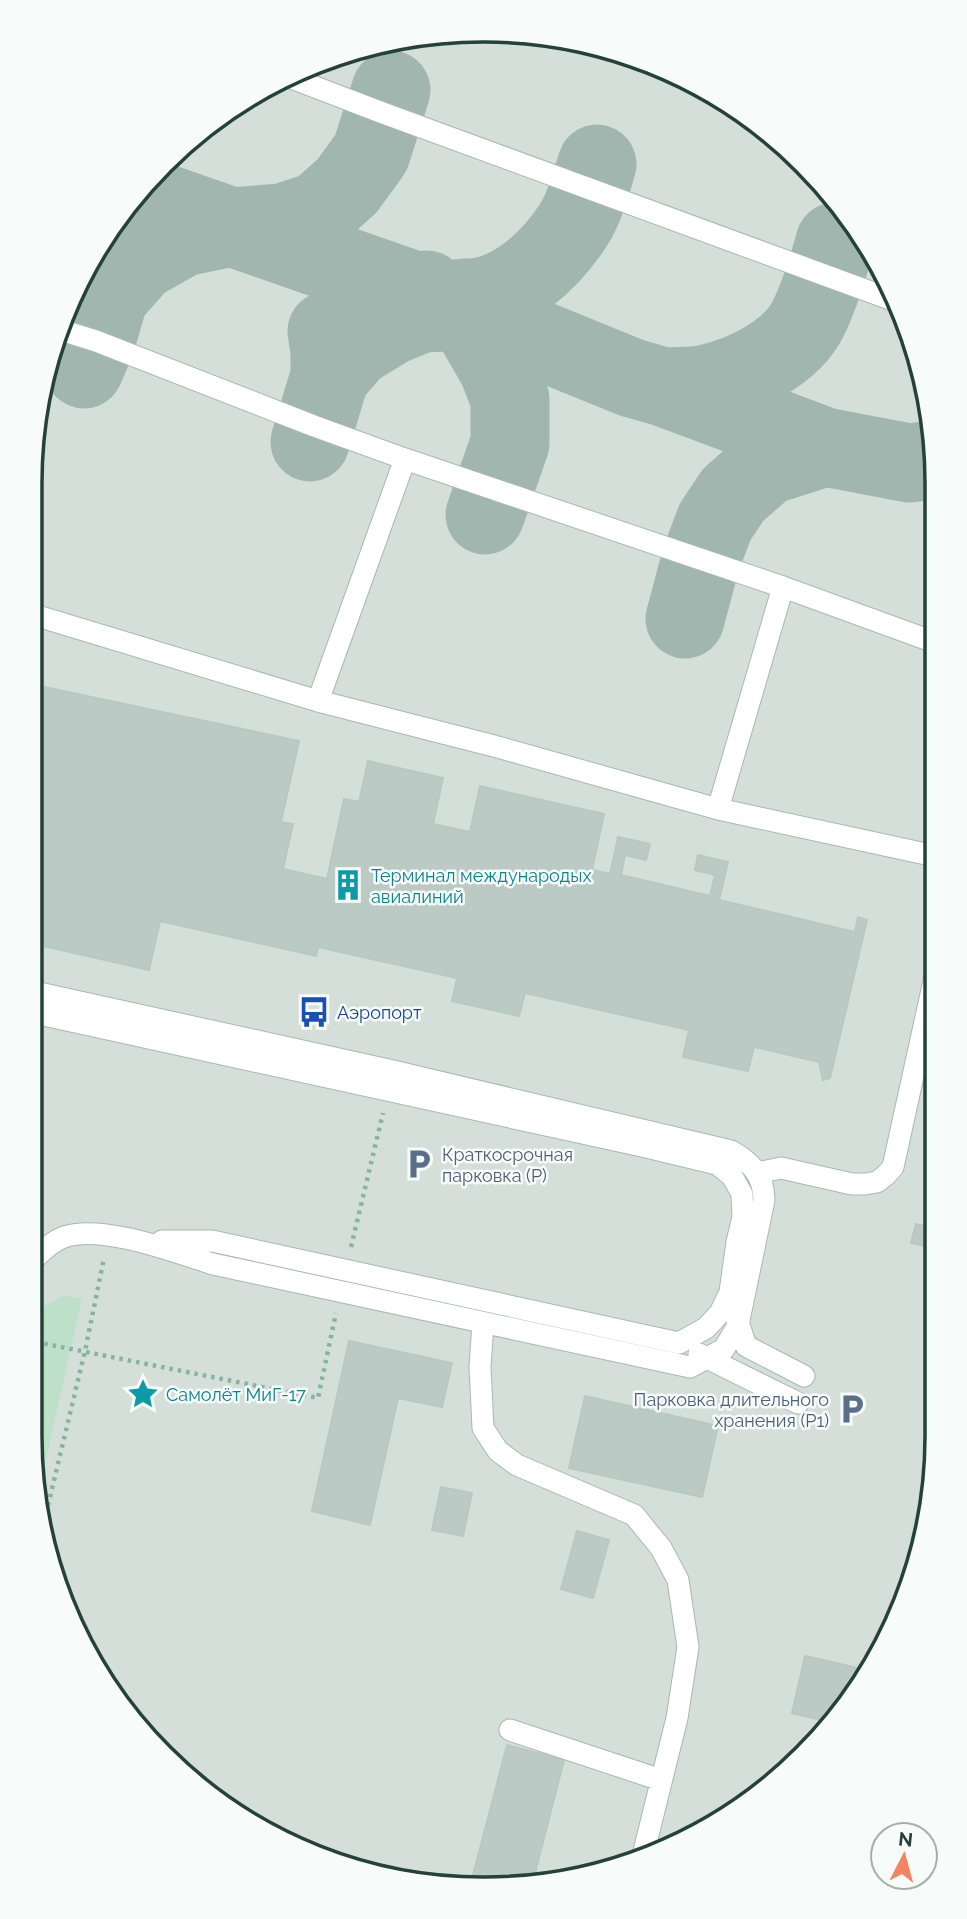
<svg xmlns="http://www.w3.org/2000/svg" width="967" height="1919" viewBox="0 0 967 1919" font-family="Raleway,sans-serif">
<rect width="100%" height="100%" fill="#e6efeb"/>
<!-- built -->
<path fill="#d4dfda" d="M 513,31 L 684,76 L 760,124 L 844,208 L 903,310 L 933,424 L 936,1465 L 891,1636 L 805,1756 L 685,1842 L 543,1885 L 395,1880 L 232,1813 L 124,1712 L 54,1582 L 30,1435 L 31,454 L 76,283 L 184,143 L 337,54 Z"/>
<!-- green -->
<path fill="#bfe0c8" d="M 64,1295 L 82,1299 L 39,1490 L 30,1435 L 30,1334 C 35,1309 43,1307 64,1295 Z"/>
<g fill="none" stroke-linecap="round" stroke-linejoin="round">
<!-- taxiway -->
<path stroke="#a2b6b0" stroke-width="79" d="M 143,196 L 438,299 L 632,378 L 664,387 L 825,447 L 909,463 L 933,460
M 427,290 C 441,302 450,299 467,298 C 511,298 551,260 574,224 C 585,207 591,184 597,164
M 84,369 L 96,341 L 109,296 L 139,262 L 183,237 L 231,227 L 282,223 L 319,211 L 347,186 L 371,153 L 391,90
M 330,376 L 354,348 L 390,326 L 422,313 L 465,311 L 498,368 L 510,399 L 510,443 L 485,515
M 664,387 C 678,386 694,387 707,384 C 743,376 791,353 808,319 C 820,295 828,268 835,242
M 310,442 L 330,376 L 330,352 L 327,331
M 685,619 L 701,559 L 715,522 L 733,495 L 766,466 L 825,447"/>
</g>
<!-- building -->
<path fill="#bbcac4" stroke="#b8c9c2" stroke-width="2" d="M 30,684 L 299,741 L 281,822 L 293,824 L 283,869 L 327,879 L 344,799 L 359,802 L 368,761 L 443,778 L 433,824 L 470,832 L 480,786 L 604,814 L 592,870 L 610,874 L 618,837 L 650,844 L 646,860 L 625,855 L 621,875 L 710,896 L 715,875 L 695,870 L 698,855 L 728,862 L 719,900 L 855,932 L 858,917 L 867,920 L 830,1078 L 823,1080 L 819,1062 L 754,1047 L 748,1071 L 683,1057 L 689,1030 L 525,993 L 519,1016 L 452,1001 L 457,978 L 318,947 L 316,956 L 160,921 L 149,970 L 30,943 L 41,894 L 30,892 Z
M 916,1224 L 936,1229 L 936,1248 L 911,1243 Z
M 349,1341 L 452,1363 L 442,1407 L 398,1398 L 370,1525 L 312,1511 Z
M 585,1396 L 718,1426 L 702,1497 L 569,1468 Z
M 441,1487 L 472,1493 L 463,1536 L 432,1530 Z
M 577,1531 L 609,1540 L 593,1598 L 561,1589 Z
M 805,1656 L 866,1670 L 829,1722 L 792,1713 Z
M 507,1745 L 564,1760 L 532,1885 L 471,1883 Z"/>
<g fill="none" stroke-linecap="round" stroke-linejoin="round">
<defs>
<path id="minor" d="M 294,79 L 383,113 L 898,302
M 64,331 L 96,341 L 314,426 L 405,459
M 31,614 L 318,701 L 494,746 L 718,809 L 935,856
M 318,701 L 405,459 L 783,587 L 934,642
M 718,809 L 783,587
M 30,1012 L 642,1146 L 717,1164 L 732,1176 L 742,1194 L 743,1217 L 737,1242 L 730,1292 L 720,1313 L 706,1328 L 679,1343 L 212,1241 L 162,1241
M 757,1173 L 781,1168 L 852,1184 L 865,1184 L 877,1182 L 886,1175 L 893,1167 L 935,976
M 30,1263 C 40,1253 51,1242 64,1237 C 102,1224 175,1252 213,1264 L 690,1367 L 724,1349 L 738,1325 L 764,1200 C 764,1176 751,1162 731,1151 L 393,1071 L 30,991
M 736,1316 L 746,1346 L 804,1376
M 483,1323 L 480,1367 L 483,1428 L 498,1451 L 517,1465 L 634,1515 L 661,1548 L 678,1580 L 688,1647 L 677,1718 L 643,1855
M 699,1354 L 798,1403
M 510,1730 L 661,1780"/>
</defs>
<!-- minor casing -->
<use href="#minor" stroke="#a8b8b2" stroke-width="23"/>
<!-- path -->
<path stroke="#86b3a5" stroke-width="4.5" stroke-dasharray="3.5 5" stroke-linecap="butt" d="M 351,1247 L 383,1113
M 36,1342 L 318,1398 L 336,1313
M 44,1522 L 85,1351 L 104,1258"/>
<!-- minor -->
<use href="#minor" stroke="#fff" stroke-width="21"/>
</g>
<!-- icons -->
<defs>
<symbol id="building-bare" viewBox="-9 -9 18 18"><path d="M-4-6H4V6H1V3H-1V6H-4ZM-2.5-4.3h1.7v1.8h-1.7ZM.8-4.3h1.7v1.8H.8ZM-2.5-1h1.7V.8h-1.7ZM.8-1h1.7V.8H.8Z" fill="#0f9aa8" stroke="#f7fbf9" stroke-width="2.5" paint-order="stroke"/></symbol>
<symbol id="bus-bare" viewBox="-9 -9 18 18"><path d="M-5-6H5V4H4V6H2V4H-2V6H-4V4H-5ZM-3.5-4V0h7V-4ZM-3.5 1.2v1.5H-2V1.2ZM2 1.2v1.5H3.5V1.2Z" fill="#1a4fb4" stroke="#f7fbf9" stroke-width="2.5" paint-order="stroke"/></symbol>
<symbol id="parking-bare" viewBox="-9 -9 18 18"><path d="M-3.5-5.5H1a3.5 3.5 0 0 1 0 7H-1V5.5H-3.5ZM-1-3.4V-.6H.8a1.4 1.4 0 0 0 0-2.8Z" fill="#5c6f8a" stroke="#f7fbf9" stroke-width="2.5" paint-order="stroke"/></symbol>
<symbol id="sight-bare" viewBox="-9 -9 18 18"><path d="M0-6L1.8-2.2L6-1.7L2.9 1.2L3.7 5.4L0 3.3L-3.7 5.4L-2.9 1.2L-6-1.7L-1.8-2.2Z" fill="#0f9aa8" stroke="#f7fbf9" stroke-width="2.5" paint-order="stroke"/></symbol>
</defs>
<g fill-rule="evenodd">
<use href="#building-bare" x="326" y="863" width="44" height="44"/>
<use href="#bus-bare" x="292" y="990" width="44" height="44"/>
<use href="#parking-bare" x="397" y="1142" width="44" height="44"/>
<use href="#sight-bare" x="121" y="1372" width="44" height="44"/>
<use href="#parking-bare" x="830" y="1387" width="44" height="44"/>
</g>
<g text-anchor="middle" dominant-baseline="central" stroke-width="5" stroke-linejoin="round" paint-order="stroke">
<!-- culture labels -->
<g font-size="18" fill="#0d838f" stroke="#f7fbf9" text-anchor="start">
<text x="371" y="875">Терминал международых<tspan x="371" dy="21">авиалиний</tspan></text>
<text x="166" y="1394">Самолёт МиГ-17</text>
</g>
<!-- transit labels -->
<g font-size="18" fill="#164399" stroke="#f7fbf9" text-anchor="start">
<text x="337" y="1012">Аэропорт</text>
</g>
<!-- service labels -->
<g font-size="18" fill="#4e5e75" stroke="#f7fbf9" text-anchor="start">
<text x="442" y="1154">Краткосрочная<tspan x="442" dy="21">парковка (P)</tspan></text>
<text x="829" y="1399" text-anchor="end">Парковка длительного<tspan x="829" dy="21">хранения (P1)</tspan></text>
</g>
</g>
<!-- crop -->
<path d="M0 0H967V1919H0ZM483 42H484A441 441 0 0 1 925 483V1436A441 441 0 0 1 484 1877H483A441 441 0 0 1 42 1436V483A441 441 0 0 1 483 42Z" fill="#f7fbf9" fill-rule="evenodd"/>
<path fill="none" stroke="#24423a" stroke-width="3.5" d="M483 42H484A441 441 0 0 1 925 483V1436A441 441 0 0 1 484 1877H483A441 441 0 0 1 42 1436V483A441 441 0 0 1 483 42Z"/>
<!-- north arrow -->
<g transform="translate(904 1856) rotate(6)"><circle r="33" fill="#f7fbf9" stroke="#a3b1ad" stroke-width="2"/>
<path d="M0-5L12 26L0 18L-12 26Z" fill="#f4845f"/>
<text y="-10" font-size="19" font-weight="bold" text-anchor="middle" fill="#24423a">N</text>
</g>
</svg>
